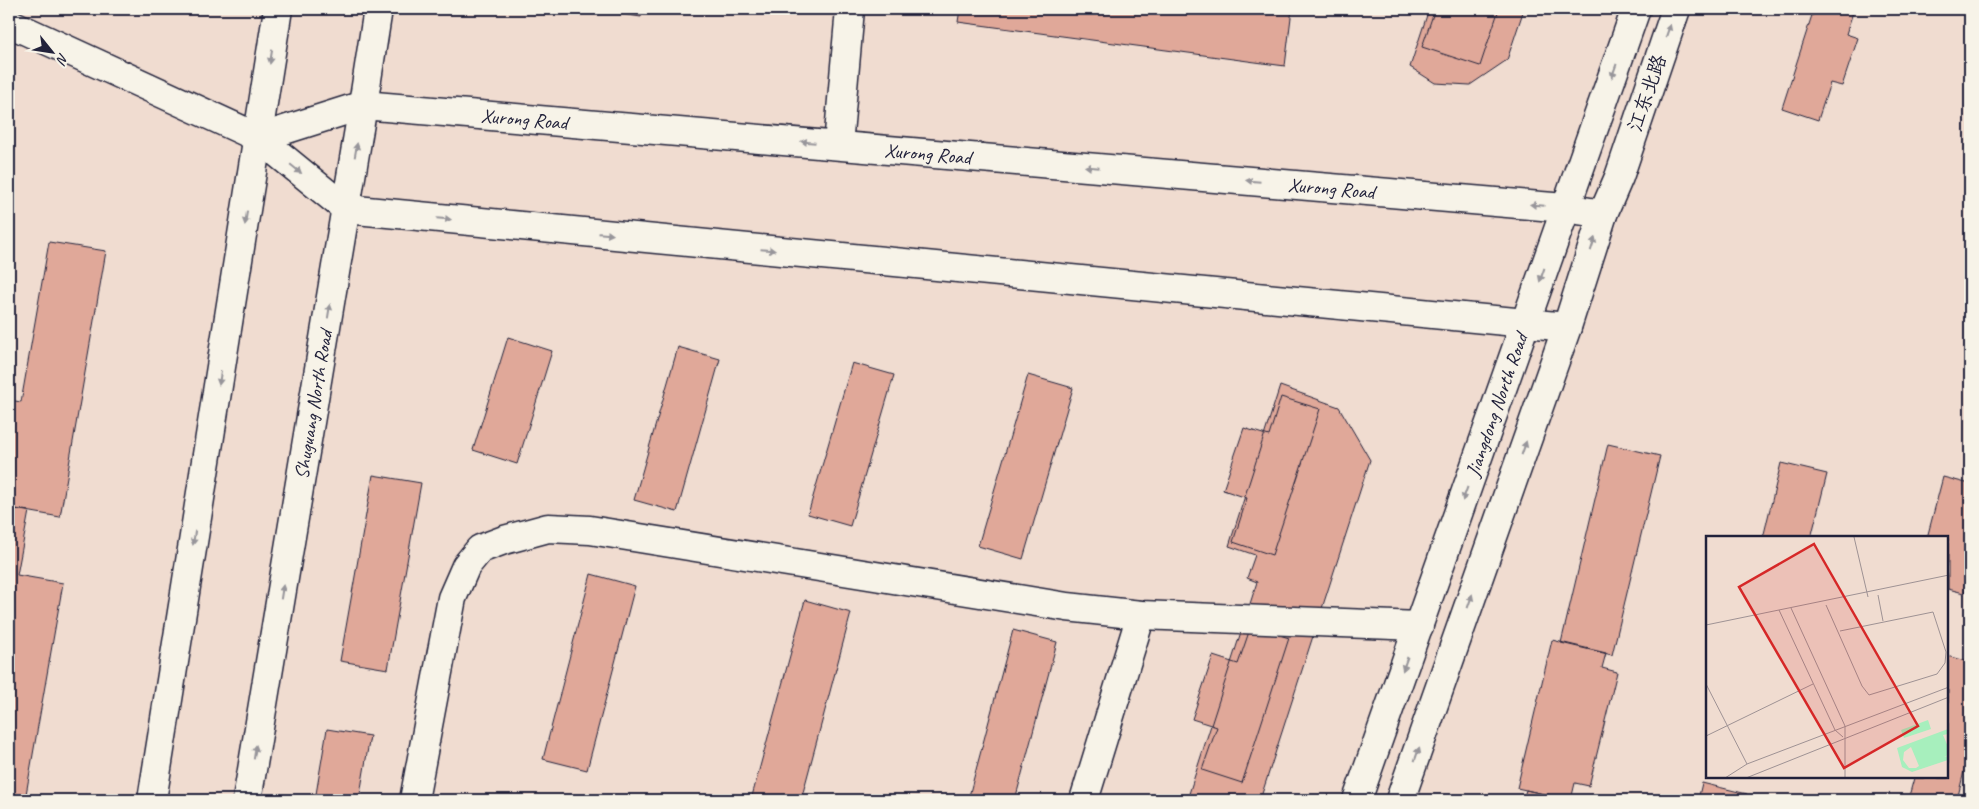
<svg xmlns="http://www.w3.org/2000/svg" width="1979" height="809" viewBox="0 0 1979 809" font-family="Caveat,'LXGW WenKai TC',sans-serif">
<rect width="100%" height="100%" fill="#f0dcd0"/>
<filter id="ink" filterUnits="userSpaceOnUse"><feTurbulence type="fractalNoise" baseFrequency=".02" numOctaves="2"/><feDisplacementMap in="SourceGraphic" scale="10" xChannelSelector="R" yChannelSelector="G"/><feConvolveMatrix kernelMatrix="1 2 1 2 8 2 1 2 1" color-interpolation-filters="sRGB"/></filter>
<g filter="url(#ink)">
<!-- building -->
<path fill="#e0a899" stroke="#22223b" d="M 590,9 L 642,9 L 641,17 Z
M 960,9 L 1292,9 L 1285,66 L 958,22 Z
M 1429,9 L 1524,9 L 1507,60 L 1470,85 L 1435,83 L 1410,67 Z
M 1435,9 L 1499,9 L 1480,66 L 1422,47 Z
M 1814,9 L 1854,9 L 1846,34 L 1858,38 L 1842,86 L 1830,83 L 1818,120 L 1782,108 Z
M 49,242 L 106,251 L 60,517 L 9,508 L 9,400 L 21,402 Z
M 508,337 L 552,351 L 517,464 L 473,450 Z
M 678,347 L 720,359 L 677,512 L 634,500 Z
M 852,363 L 894,375 L 850,526 L 808,514 Z
M 1028,375 L 1073,388 L 1023,559 L 978,546 Z
M 1280,386 L 1339,407 L 1370,460 L 1260,800 L 1187,800 L 1257,582 L 1247,578 L 1255,555 L 1229,546 Z
M 1281,397 L 1320,409 L 1272,555 L 1233,542 L 1247,498 L 1223,490 L 1244,428 L 1269,436 Z
M 1608,444 L 1660,456 L 1612,655 L 1561,643 Z
M 1781,463 L 1827,474 L 1811,538 L 1763,538 Z
M 373,475 L 421,483 L 388,669 L 340,661 Z
M 1943,477 L 1970,484 L 1970,571 L 1964,593 L 1948,589 L 1948,538 L 1927,538 Z
M 9,508 L 29,511 L 17,575 L 63,583 L 25,800 L 9,800 Z
M 591,574 L 635,586 L 587,770 L 543,759 Z
M 805,600 L 851,613 L 801,800 L 751,800 Z
M 1251,626 L 1289,638 L 1242,783 L 1202,770 L 1217,727 L 1192,719 L 1213,656 L 1238,664 Z
M 1013,630 L 1057,642 L 1015,800 L 968,800 Z
M 1552,640 L 1606,653 L 1602,668 L 1617,672 L 1589,786 L 1575,783 L 1571,800 L 1517,788 Z
M 1948,656 L 1970,662 L 1970,755 L 1968,755 L 1957,800 L 1908,800 L 1914,778 L 1948,778 Z
M 327,729 L 370,736 L 359,800 L 315,800 Z
M 1702,783 L 1747,794 L 1746,800 L 1698,800 Z
M 1526,790 L 1569,800 L 1523,800 Z"/>
<g fill="none" stroke-linecap="round" stroke-linejoin="round">
<defs>
<g id="minor">
<path d="M 9,23 L 259,138 L 346,209 L 1567,327"/>
<path id="s1" d="M 259,138 L 363,105 L 1565,208 L 1603,214"/>
<path d="M 838,145 L 850,9"/>
<path d="M 414,800 L 452,598 L 466,566 L 480,549 L 504,540 L 548,528 L 590,530 L 1067,607 L 1141,615 L 1419,626"/>
<path d="M 1084,800 L 1141,615"/>
</g>
<g id="major">
<path d="M 152,800 L 278,9"/>
<path id="s2" d="M 247,800 L 363,105 L 378,9"/>
<path id="s3" d="M 1357,800 L 1636,9"/>
<path d="M 1400,800 L 1567,327 L 1603,214 L 1619,177 L 1676,9"/>
</g>
</defs>
<!-- minor casing -->
<use href="#minor" stroke="#22223b" stroke-width="31"/>
<!-- major casing -->
<use href="#major" stroke="#22223b" stroke-width="31"/>
<!-- minor -->
<use href="#minor" stroke="#f7f3e8" stroke-width="28"/>
<!-- major -->
<use href="#major" stroke="#f7f3e8" stroke-width="28"/>
</g>
<!-- one-way arrows -->
<defs><path id="oneway-solid" d="M-6-.8H1V-3.2L6.5 0L1 3.2V.8H-6Z" transform="scale(1.25)"/></defs>
<g fill="#97959a">
<use href="#oneway-solid" transform="translate(1668 31) rotate(-71)"/>
<use href="#oneway-solid" transform="translate(271 57) rotate(99)"/>
<use href="#oneway-solid" transform="translate(1614 71) rotate(110)"/>
<use href="#oneway-solid" transform="translate(808 142) rotate(-175)"/>
<use href="#oneway-solid" transform="translate(356 150) rotate(-80)"/>
<use href="#oneway-solid" transform="translate(1092 167) rotate(-175)"/>
<use href="#oneway-solid" transform="translate(296 169) rotate(39)"/>
<use href="#oneway-solid" transform="translate(1253 181) rotate(-175)"/>
<use href="#oneway-solid" transform="translate(1537 205) rotate(-175)"/>
<use href="#oneway-solid" transform="translate(246 218) rotate(99)"/>
<use href="#oneway-solid" transform="translate(444 219) rotate(5)"/>
<use href="#oneway-solid" transform="translate(606 234) rotate(5)"/>
<use href="#oneway-solid" transform="translate(1593 244) rotate(-72)"/>
<use href="#oneway-solid" transform="translate(768 250) rotate(5)"/>
<use href="#oneway-solid" transform="translate(1542 275) rotate(109)"/>
<use href="#oneway-solid" transform="translate(329 311) rotate(-81)"/>
<use href="#oneway-solid" transform="translate(220 378) rotate(99)"/>
<use href="#oneway-solid" transform="translate(1524 448) rotate(-71)"/>
<use href="#oneway-solid" transform="translate(1465 494) rotate(110)"/>
<use href="#oneway-solid" transform="translate(194 538) rotate(99)"/>
<use href="#oneway-solid" transform="translate(282 592) rotate(-81)"/>
<use href="#oneway-solid" transform="translate(1470 601) rotate(-71)"/>
<use href="#oneway-solid" transform="translate(1405 664) rotate(110)"/>
<use href="#oneway-solid" transform="translate(255 752) rotate(-81)"/>
<use href="#oneway-solid" transform="translate(1417 754) rotate(-71)"/>
</g>
</g>
<g text-anchor="middle" dominant-baseline="central" stroke-width="4" stroke-linejoin="round" paint-order="stroke">
<!-- street labels -->
<g font-size="20" fill="#22223b" stroke="#f7f3e8">
<text transform="translate(1647 93) rotate(-71)">江东北路</text>
<text stroke="none"><textPath href="#s1" startOffset="271">Xurong Road</textPath></text>
<text stroke="none"><textPath href="#s1" startOffset="676">Xurong Road</textPath></text>
<text stroke="none"><textPath href="#s1" startOffset="1081">Xurong Road</textPath></text>
<text stroke="none"><textPath href="#s2" startOffset="401">Shuguang North Road</textPath></text>
<text stroke="none"><textPath href="#s3" startOffset="419">Jiangdong North Road</textPath></text>
</g>
</g>
<!-- overview -->
<g transform="translate(1706 536)">
<rect width="242" height="242" fill="#f0dcd0"/>
<path d="M 222,184 L 225,193 L 198,202 L 195,194 ZM 242,193 L 242,198 L 237,199 L 243,213 L 242,219 L 238,221 L 242,220 L 242,224 L 206,236 L 196,231 L 191,212 ZM 205,211 L 213,230 L 210,232 L 203,232 L 197,224 L 198,216 Z" fill="#a7efbd" fill-rule="evenodd"/>
<path fill="none" stroke="#9e9294" stroke-width="1" d="M 148,1 L 162,61M 172,59 L 177,85M 120,69 L 156,150 L 163,159 L 231,138 L 239,127 L 240,116 L 227,76 L 134,95M 85,72 L 139,190 L 139,242M 73,74 L 129,194 L 137,201M 0,89 L 243,39M 0,148 L 41,228M 0,200 L 107,148M 19,242 L 41,228 L 243,151M 40,242 L 243,161"/>
<path fill="#d62828" fill-opacity="0.15" stroke="#d62828" stroke-width="2.5" d="M 108,8 L 212,190 L 138,232 L 33,51 Z"/>
<rect width="242" height="242" fill="none" stroke="#22223b" stroke-width="2.5"/>
</g>
<!-- margin -->
<rect width="1979" height="809" fill="none" stroke="#f7f3e8" stroke-width="30"/>
<rect x="15" y="15" width="1949" height="779" fill="none" stroke="#22223b" stroke-width="2" filter="url(#ink)"/>
<!-- north arrow -->
<g transform="translate(52 52) rotate(120)" stroke="#f7f3e8" stroke-width="4" paint-order="stroke">
<path d="M0-4L9 19L0 12L-9 19Z" fill="#22223b"/>
<text y="-8" font-size="14" font-weight="bold" text-anchor="middle" fill="#22223b">N</text>
</g>
</svg>
